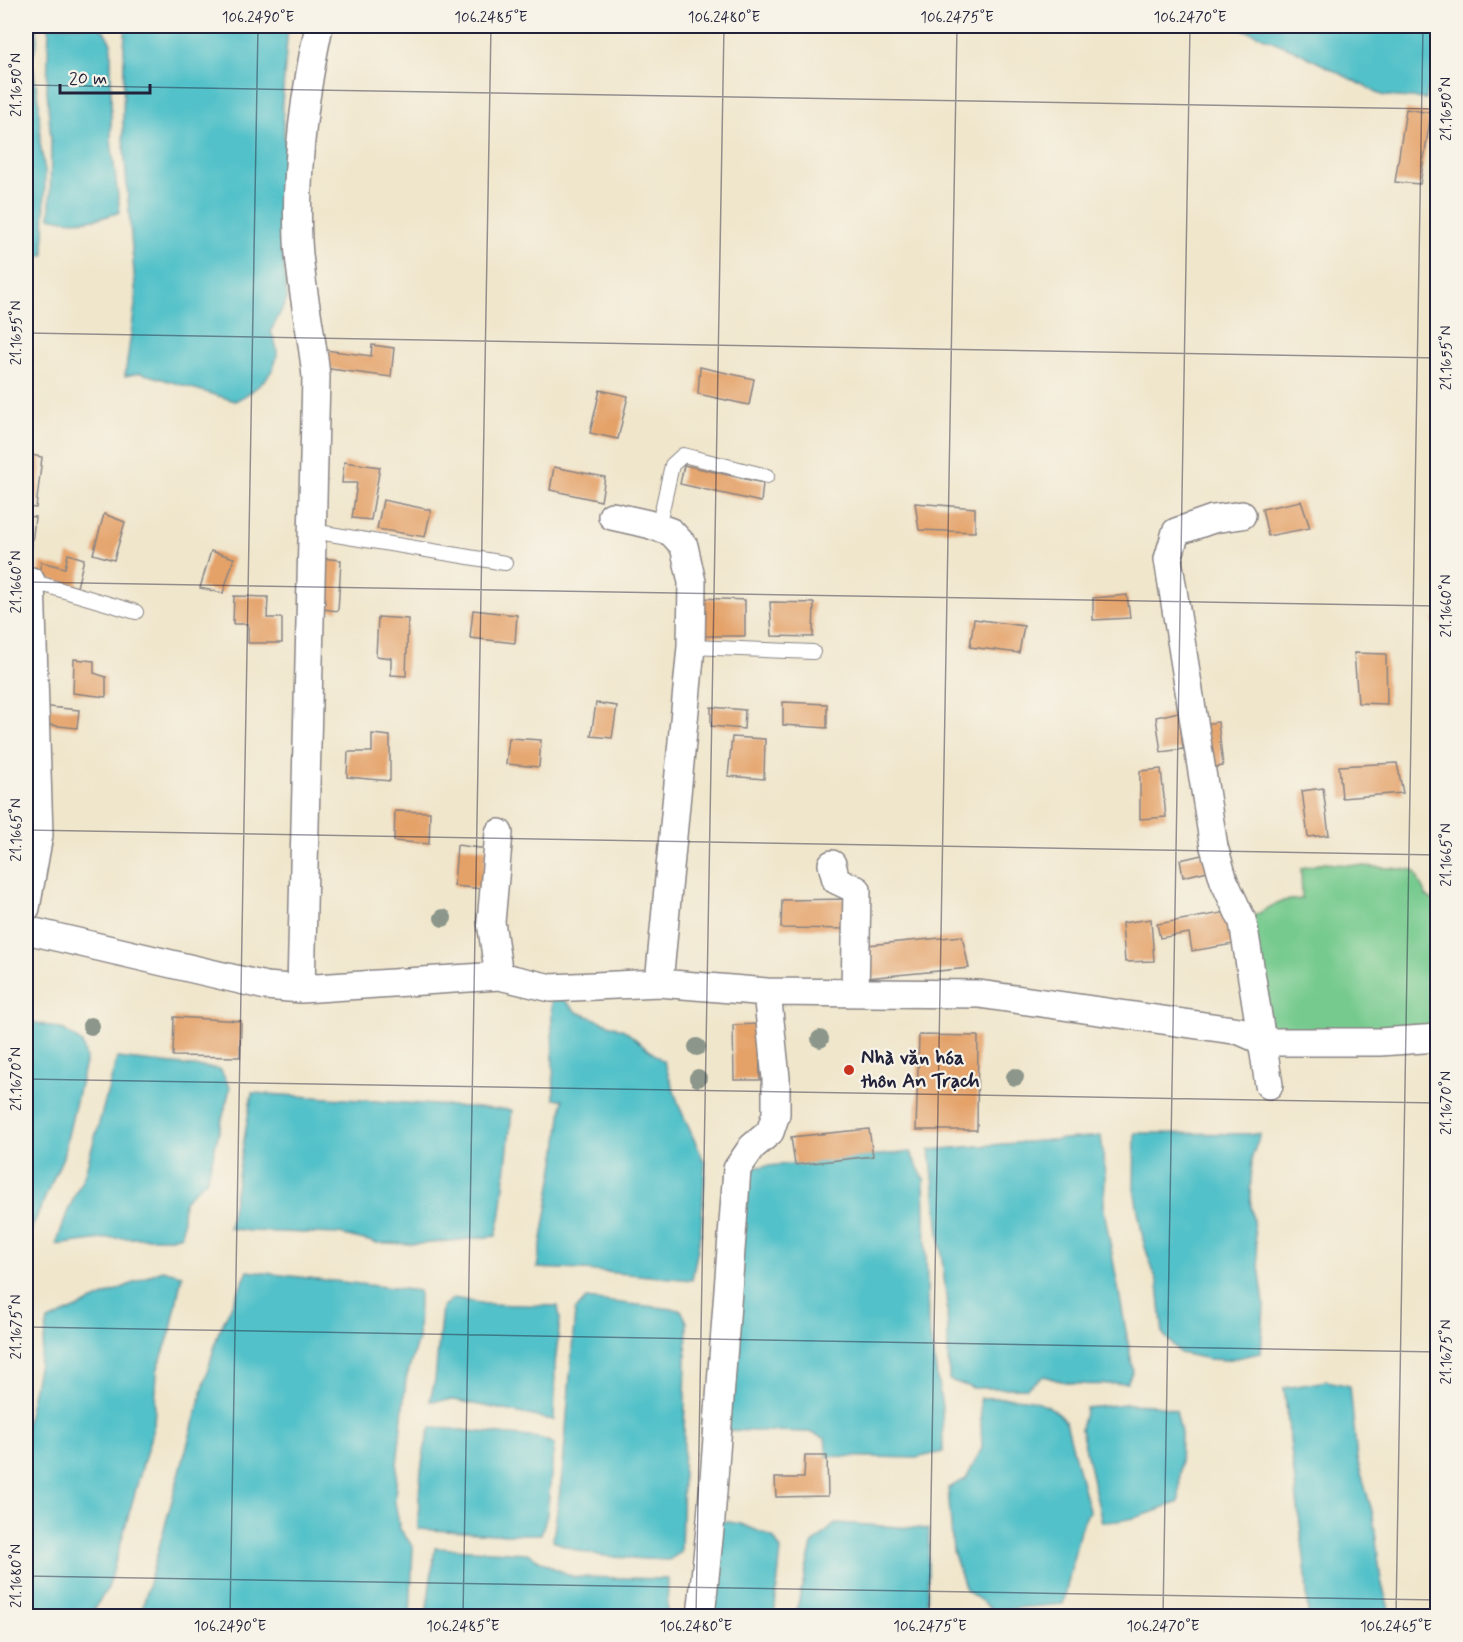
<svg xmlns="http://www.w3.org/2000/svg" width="1463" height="1642" viewBox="0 0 1463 1642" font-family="Mynerve,sans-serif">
<rect width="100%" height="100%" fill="#f7f3e8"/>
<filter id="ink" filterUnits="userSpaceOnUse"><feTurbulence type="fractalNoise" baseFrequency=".0167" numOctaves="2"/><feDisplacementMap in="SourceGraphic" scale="12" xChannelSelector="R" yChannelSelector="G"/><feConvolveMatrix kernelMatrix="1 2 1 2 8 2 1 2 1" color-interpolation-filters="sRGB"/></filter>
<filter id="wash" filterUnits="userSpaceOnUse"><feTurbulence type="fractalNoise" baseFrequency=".008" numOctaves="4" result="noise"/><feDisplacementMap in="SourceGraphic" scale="24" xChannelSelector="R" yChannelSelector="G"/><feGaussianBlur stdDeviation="1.35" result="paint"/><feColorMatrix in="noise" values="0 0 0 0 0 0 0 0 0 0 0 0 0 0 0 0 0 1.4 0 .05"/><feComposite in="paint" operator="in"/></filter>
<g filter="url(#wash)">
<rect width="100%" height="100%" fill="#f0e6cc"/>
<!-- green -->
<path fill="#76ca8e" stroke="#4c7664" stroke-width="1.5" d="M 1324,863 L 1414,870 L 1426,896 L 1437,903 L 1437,1038 L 1265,1042 L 1243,922 L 1281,901 L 1302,899 L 1301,868 Z"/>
<!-- water -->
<path fill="#53c1c9" stroke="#3a7282" stroke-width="1.5" d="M 26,26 L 36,26 L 37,42 L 32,58 L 26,60 Z
M 49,26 L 96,26 L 104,31 L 111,43 L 111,140 L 120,212 C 98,220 73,224 50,217 L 51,140 L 47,91 Z
M 126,26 L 288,26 L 282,103 L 285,145 L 282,244 L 287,299 L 271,331 C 273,338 278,347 277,354 C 275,377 253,392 235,401 L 152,376 L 140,373 L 125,376 L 136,298 L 123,136 L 124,46 Z
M 1236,26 L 1437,26 L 1437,48 L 1426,99 L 1384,96 L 1294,50 Z
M 33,68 L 39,103 L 40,143 L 45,171 L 44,256 L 26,256 L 26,69 Z
M 551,988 L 577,1012 L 624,1030 L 664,1062 L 680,1108 L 705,1164 L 701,1232 L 692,1280 L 584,1270 L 537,1268 L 557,1150 L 563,1099 L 554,1099 Z
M 28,1021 L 64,1030 L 82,1043 L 86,1058 L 63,1157 L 26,1241 L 26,1023 Z
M 117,1058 L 220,1069 L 230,1088 L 207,1179 L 184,1201 L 182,1235 L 171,1238 L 109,1238 L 56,1245 L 67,1213 L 85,1173 Z
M 252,1093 L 512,1110 L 501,1213 L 496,1236 L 421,1244 L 377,1243 L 339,1234 L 249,1231 L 229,1228 Z
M 1135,1133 L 1260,1134 L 1252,1157 L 1250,1198 L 1264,1304 L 1261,1353 L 1226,1360 L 1209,1359 L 1180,1353 L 1163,1334 L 1158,1285 L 1144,1244 L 1134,1189 Z
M 1101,1136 L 1105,1175 L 1104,1210 L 1133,1370 L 1127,1383 C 1096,1385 1074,1387 1044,1376 L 1026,1388 L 973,1388 L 949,1380 L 947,1304 L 930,1150 Z
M 910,1152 L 924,1179 L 928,1323 L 942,1407 L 943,1452 L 916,1458 L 827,1456 L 825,1438 L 809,1432 L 718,1430 L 737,1169 Z
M 162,1270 L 182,1275 L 171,1330 L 157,1371 L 154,1425 L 108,1588 L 89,1616 L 26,1616 L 26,1424 L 48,1321 Z
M 248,1271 L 419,1291 L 418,1339 L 406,1379 L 397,1465 L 395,1502 L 400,1529 L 413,1547 L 410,1616 L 140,1616 L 218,1334 Z
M 454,1298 L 485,1304 L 558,1306 L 560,1320 L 555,1364 L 554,1420 L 454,1400 L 430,1401 L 435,1380 L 442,1307 Z
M 586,1299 L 681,1310 L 687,1322 L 681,1552 L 669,1560 C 633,1558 584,1559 553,1540 L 563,1468 L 575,1311 Z
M 1327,1381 L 1350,1386 L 1357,1459 L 1373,1515 L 1381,1581 L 1391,1616 L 1308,1616 L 1306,1575 L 1284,1388 Z
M 980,1398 C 1013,1398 1044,1393 1066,1422 L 1089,1511 L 1080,1530 L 1063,1604 L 994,1610 L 966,1590 L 953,1551 L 948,1488 L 966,1479 L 982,1448 Z
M 1127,1404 L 1156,1405 L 1176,1410 L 1181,1433 L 1179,1502 C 1154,1512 1130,1522 1102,1522 L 1081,1429 L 1086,1408 Z
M 431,1427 L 540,1438 L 554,1444 L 547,1515 L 541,1534 L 493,1534 L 418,1529 C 419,1494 419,1460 431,1427 Z
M 711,1519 L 741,1524 L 773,1537 L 781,1550 L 774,1616 L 701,1616 Z
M 836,1523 L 929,1529 L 927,1616 L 797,1616 L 797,1608 L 812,1545 Z
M 435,1548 L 527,1553 L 551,1567 L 574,1577 L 668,1579 L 667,1616 L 426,1616 Z"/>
<g id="blocks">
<!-- building -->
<path fill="#e4a167" d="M 1406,109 L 1431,113 L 1420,184 L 1395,182 Z
M 372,345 L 394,348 L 391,377 L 315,367 L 318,349 L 371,356 Z
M 700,367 L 754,379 L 749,405 L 698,394 Z
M 600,390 L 628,396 L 618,439 L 590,433 Z
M 26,454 L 42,457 L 36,508 L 26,507 Z
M 344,462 L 380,467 L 371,520 L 352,518 L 357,483 L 342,483 Z
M 684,465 L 763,483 L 761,502 L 680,484 Z
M 554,467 L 605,477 L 601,501 L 550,490 Z
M 383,500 L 431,510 L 425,537 L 377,529 Z
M 1301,501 L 1310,528 L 1268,536 L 1262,509 Z
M 915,503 L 975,508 L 975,532 L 919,530 Z
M 104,514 L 125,522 L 114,560 L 93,554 Z
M 26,516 L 35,517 L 29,571 L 26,570 Z
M 211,551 L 234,558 L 223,593 L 200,588 Z
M 68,554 L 84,559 L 77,587 L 39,576 L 41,562 L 65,568 Z
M 319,558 L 341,560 L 338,611 L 316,608 Z
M 1127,595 L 1130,618 L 1093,620 L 1093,598 Z
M 234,596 L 268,597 L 267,618 L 282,618 L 282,643 L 248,643 L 248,624 L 233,624 Z
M 700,598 L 745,600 L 745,636 L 699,636 Z
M 770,602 L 814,603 L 813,637 L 772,636 Z
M 473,610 L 517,615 L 515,643 L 470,638 Z
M 378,617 L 408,619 L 406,676 L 391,675 L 391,658 L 376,656 Z
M 974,619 L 1024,626 L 1019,653 L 970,647 Z
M 1433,619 L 1438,619 L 1438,651 L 1436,652 Z
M 1354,653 L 1386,654 L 1387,704 L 1358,703 Z
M 74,659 L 94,661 L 94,673 L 106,677 L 106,697 L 73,693 Z
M 783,702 L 827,704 L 827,728 L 783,725 Z
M 596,703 L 617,706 L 612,738 L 591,736 Z
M 40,706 L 79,710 L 77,728 L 40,724 Z
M 711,707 L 745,710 L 744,729 L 711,726 Z
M 1179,712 L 1183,749 L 1161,752 L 1156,717 Z
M 1218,722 L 1223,766 L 1201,769 L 1194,725 Z
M 372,734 L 390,736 L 390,781 L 347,777 L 348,752 L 372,752 Z
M 732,737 L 765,739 L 764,779 L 728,776 Z
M 509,738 L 541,740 L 539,767 L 506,764 Z
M 1397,763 L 1403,793 L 1342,798 L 1339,766 Z
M 1161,769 L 1166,817 L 1140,819 L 1140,771 Z
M 1323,788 L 1329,835 L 1308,837 L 1302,791 Z
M 395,811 L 430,812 L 429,844 L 394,841 Z
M 457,845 L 487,849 L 483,889 L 454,886 Z
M 1215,852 L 1220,868 L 1183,877 L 1180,860 Z
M 852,899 L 852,929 L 781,928 L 782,900 Z
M 1227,912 L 1234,944 L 1192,951 L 1189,933 L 1160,938 L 1157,924 Z
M 1151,919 L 1154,961 L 1125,962 L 1122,923 Z
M 962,936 L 969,968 L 866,978 L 857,946 Z
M 174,1017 L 241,1021 L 240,1057 L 173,1056 Z
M 759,1024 L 760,1080 L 734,1080 L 733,1025 Z
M 919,1035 L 978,1036 L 977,1130 L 916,1130 Z
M 869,1129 L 873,1156 L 795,1165 L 791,1137 Z
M 805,1456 L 827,1456 L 828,1496 L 776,1497 L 775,1478 L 804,1478 Z"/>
</g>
</g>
<g filter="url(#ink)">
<use href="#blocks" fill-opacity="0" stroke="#898484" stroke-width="1.5"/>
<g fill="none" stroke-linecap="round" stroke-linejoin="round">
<defs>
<path id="service" d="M 658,528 L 672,465 L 683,455 L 767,476
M 312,531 L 505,563
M 31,581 L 136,612
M 691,647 L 813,652"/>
<path id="minor" d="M 1242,515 L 1213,519 L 1176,532 L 1168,559 L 1214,847 L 1224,881 L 1243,922 L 1269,1085
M 612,516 L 648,524 L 671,532 L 684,546 L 692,582 L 691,647 L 659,983
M 26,580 L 31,581 L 39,835 L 26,908
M 832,864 L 836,880 L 857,890 L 855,993
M 26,930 L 266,986 L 301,989 L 499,976 L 551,988 L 659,983 L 767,992 L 979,994 L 1240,1031 L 1265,1042 L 1380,1042 L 1438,1038
M 499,976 L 491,922 L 499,833
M 301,989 L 316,377 C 312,331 300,286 298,240 C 295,168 304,96 319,26
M 701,1616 L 711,1519 L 737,1169 L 752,1147 L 770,1132 L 776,1114 L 776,1078 L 767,992"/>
</defs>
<!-- service casing -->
<use href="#service" stroke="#898484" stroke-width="16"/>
<!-- minor casing -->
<use href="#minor" stroke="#898484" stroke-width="30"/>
<!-- service -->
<use href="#service" stroke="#fff" stroke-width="14"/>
<!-- minor -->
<use href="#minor" stroke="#fff" stroke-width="27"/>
</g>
<!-- trees -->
<g fill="#8c968a">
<circle cx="443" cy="918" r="9"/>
<circle cx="91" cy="1026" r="9"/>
<circle cx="820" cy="1039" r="9"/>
<circle cx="697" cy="1047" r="9"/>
<circle cx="1015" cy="1077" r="9"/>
<circle cx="698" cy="1078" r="9"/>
</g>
</g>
<!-- ticks -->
<path fill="none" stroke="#22223b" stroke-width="1.5" stroke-opacity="0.45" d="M 26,85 L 1438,109M 26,333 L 1438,358M 26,582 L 1438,606M 26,830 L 1438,855M 26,1079 L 1438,1103M 26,1327 L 1438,1352M 26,1576 L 1438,1600M 230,1616 L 258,26M 463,1616 L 491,26M 696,1616 L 724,26M 929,1616 L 957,26M 1163,1616 L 1190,26M 1396,1616 L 1423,26"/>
<!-- markers -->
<circle fill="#c8321e" stroke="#f7f3e8" stroke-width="2" cx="849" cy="1070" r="6"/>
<g text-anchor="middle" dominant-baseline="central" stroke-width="4.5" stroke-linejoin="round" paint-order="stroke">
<!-- poi labels -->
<g font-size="20" font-weight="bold" fill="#22223b" stroke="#f7f3e8" text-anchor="start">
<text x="861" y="1058">Nhà văn hóa<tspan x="861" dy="23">thôn An Trạch</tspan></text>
</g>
</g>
<!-- margin -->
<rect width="1463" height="1642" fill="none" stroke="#f7f3e8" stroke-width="66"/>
<!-- scale -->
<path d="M60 84v9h90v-9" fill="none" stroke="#22223b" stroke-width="3"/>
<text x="69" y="84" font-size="18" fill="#22223b" stroke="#f7f3e8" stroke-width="4.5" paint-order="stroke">20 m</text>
<rect x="33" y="33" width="1397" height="1576" fill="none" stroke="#22223b" stroke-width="2"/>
<g font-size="15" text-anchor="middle" fill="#22223b">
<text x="258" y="22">106.2490°E</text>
<text x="491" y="22">106.2485°E</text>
<text x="724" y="22">106.2480°E</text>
<text x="957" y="22">106.2475°E</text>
<text x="1190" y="22">106.2470°E</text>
<text transform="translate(16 85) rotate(-90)" y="5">21.1650°N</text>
<text transform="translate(1446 109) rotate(-90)" y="5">21.1650°N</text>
<text transform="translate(16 333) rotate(-90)" y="5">21.1655°N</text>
<text transform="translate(1446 358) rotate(-90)" y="5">21.1655°N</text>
<text transform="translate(16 582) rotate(-90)" y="5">21.1660°N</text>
<text transform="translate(1446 606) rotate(-90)" y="5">21.1660°N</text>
<text transform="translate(16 830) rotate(-90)" y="5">21.1665°N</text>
<text transform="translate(1446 855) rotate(-90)" y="5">21.1665°N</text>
<text transform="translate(16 1079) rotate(-90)" y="5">21.1670°N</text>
<text transform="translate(1446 1103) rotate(-90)" y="5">21.1670°N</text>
<text transform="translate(16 1327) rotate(-90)" y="5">21.1675°N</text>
<text transform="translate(1446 1352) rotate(-90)" y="5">21.1675°N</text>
<text transform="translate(16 1576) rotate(-90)" y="5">21.1680°N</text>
<text x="230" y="1631">106.2490°E</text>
<text x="463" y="1631">106.2485°E</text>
<text x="696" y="1631">106.2480°E</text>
<text x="930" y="1631">106.2475°E</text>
<text x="1163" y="1631">106.2470°E</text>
<text x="1396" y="1631">106.2465°E</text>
</g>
</svg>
